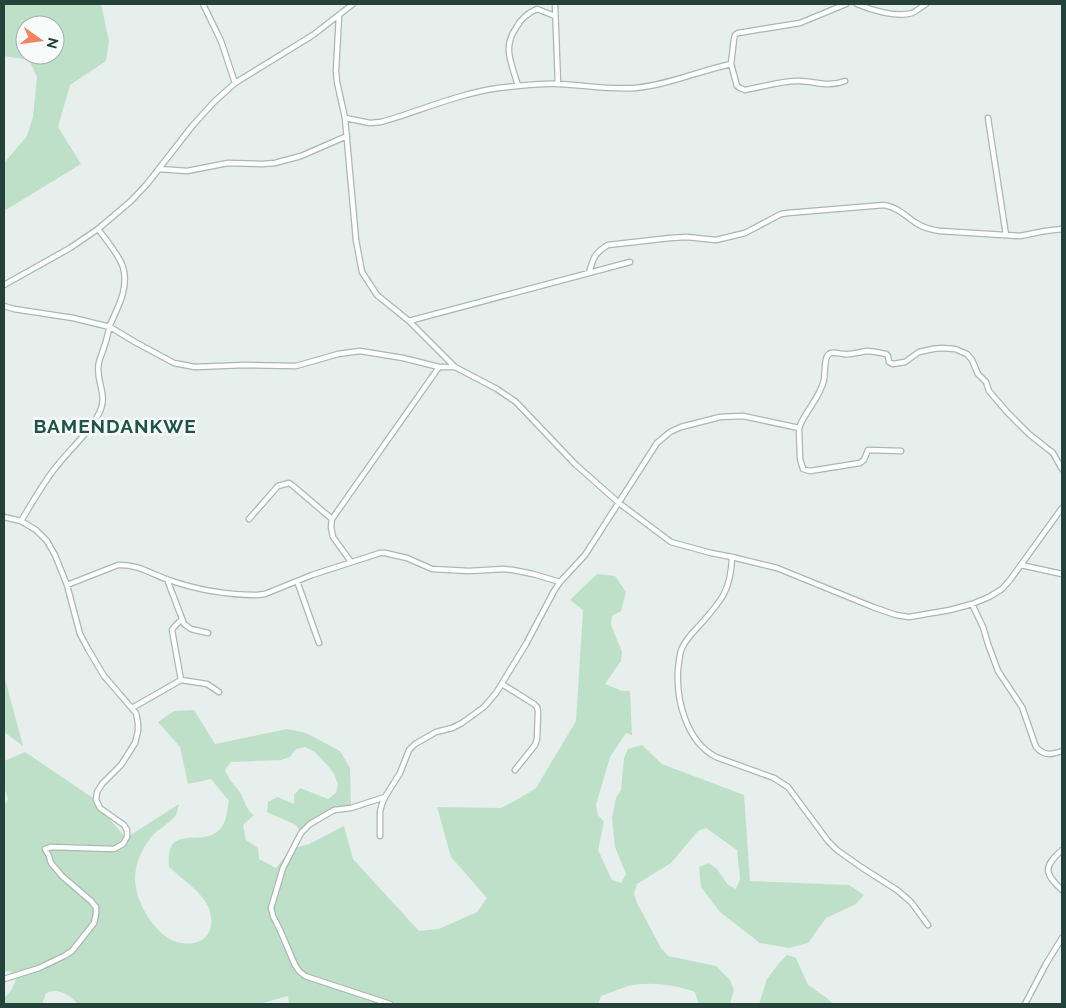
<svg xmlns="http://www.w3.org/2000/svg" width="1066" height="1008" viewBox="0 0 1066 1008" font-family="Raleway,sans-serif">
<rect width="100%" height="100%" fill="#e6efeb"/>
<!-- green -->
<path fill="#bfe0c8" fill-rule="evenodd" d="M 4,4 L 101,4 L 109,41 L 106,61 L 70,85 L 58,127 L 81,164 L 4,211 L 4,163 L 27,136 L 33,117 L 37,77 L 29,60 L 4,56 ZM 25,25 L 55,25 L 55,55 L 25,55 Z
M 597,574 L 615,576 L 626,592 L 621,611 L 612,616 L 611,625 L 622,652 L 621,661 L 605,684 L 622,691 L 630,691 L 632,735 L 626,733 L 610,757 L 596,805 L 598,815 L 604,822 L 598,850 L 612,880 L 621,883 L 626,874 L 615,847 L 612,818 L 616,798 L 621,790 L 624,758 L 628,749 L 642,745 L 662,764 L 744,795 L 750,881 L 849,885 L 864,895 L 856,904 L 826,918 L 808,943 L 789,948 L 760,943 L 720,912 L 701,887 L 699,867 L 709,863 L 717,869 L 728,885 L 736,889 L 740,879 L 737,850 L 706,828 L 698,831 L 671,863 L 637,884 L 634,894 L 637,903 L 661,948 L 668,956 L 716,966 L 730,980 L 734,990 L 730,1004 L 698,1004 L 698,1002 L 695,992 C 677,985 648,981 628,986 C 619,989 610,993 601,996 L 598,1004 L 289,1004 L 288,996 L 259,1004 L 78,1004 C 73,998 63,991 55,991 C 52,991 49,992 46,993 L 42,1004 L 4,1004 L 4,998 C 11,993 14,985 17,977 L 9,971 L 4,972 L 4,806 L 8,799 L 5,790 L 4,788 L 4,761 L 25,752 L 96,800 L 100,808 L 126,838 L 179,804 C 178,807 177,812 176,815 C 171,822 159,829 153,835 C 145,844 138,857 136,869 C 131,892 147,922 165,936 C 179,947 207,948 211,926 C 212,917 210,908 205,901 C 196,888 180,877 169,867 C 165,820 203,850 221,828 C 227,820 227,810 229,801 L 211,779 L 188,784 L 180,747 L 158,722 L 174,711 L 194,710 L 215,744 L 287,729 L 306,733 L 340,751 L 350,768 L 351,808 L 334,810 L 301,833 L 296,825 L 267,812 L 268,802 L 277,797 L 294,804 L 294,795 L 300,788 L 328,799 L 336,793 L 338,784 L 334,774 L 328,766 L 315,752 L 305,747 L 296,749 L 290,757 L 281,760 L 231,762 L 225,770 C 229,781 235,785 241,794 C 246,803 245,809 254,815 L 243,825 L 246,840 L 258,848 L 259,859 L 276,868 L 291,849 L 309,844 L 344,826 L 353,859 L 419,931 L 439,929 L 477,912 L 487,898 L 451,857 L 437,807 L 501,808 L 520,798 L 536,788 L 576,721 L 583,610 L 570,600 Z
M 4,675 L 23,746 L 4,732 Z
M 787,955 L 796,958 L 808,985 L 827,998 L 833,1004 L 759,1004 L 767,979 L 779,963 Z"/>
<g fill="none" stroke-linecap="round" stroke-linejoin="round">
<defs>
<path id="minor" d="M 203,4 L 221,41 L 235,83
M 555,4 L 558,84
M 857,4 C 871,10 897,18 912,13 C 917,11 921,7 926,4
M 339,15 L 336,71 L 337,82 L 345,118 L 356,240 L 362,272 L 377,295 L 409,321 L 455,367 L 497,389 L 516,402 L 575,464 L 619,503 L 671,542 L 711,553 L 732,557 L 777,568 L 873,607 L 896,615 L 909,617 L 950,610 L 972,604 L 989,597 L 1002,589 L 1010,580 L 1062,508
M 845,81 C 826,88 817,81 799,81 C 780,81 762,87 745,90 L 740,88 L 737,86 L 731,64 L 734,39 L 735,35 L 738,33 L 800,23 L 846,4
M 518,86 C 512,64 502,48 516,28 C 520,20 528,13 537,9 L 555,16
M 345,118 L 370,123 L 381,122 C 420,111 457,94 498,88 C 518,86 539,83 559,84 C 584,85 609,90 635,88 C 668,85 699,71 731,64
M 988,118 L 1006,235
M 159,169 L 187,171 L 228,163 L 262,164 L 275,163 L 301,156 L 347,136
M 589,273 C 593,259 594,253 608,245 L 670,238 L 687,237 L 716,240 L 745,233 L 781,214 L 788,213 L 884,205 C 899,208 904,215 916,223 C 924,228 932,230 940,231 L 1020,236 L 1045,231 L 1062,229
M 4,285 L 70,248 L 98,229 L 131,201 L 147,184 L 193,125 L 214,102 L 235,83 L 313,35 L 353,4
M 4,306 L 14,309 L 73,318 L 110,327 L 135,342 L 174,363 L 195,367 L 245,365 L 296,366 L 338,354 L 360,351 L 403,358 L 439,367
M 409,321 L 630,262
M 901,451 L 868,450 L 864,460 L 860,463 L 810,471 L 803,469 L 800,459 L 799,428 C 805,411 820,398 824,380 C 825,374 824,357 829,354 C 832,351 840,354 844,354 C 852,355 859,352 867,351 C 873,351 880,353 886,354 L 888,356 L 889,362 L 893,364 L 905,362 L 919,352 L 933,349 L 942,348 L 955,349 L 967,354 L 972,360 L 978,374 L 986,382 L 989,391 L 1007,412 L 1029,434 L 1053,453 L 1062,469
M 4,517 L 21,521 L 36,530 L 47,541 L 55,555 L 67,585 L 80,634 L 88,649 L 104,676 L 136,713 L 138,723 L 138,731 L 135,743 L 121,765 L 102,784 L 97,792 L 96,800 L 100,808 L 124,825 L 127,830 L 127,837 L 123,844 L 114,849 L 51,847 L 45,849 L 49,856 L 51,863 L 62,876 L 91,901 L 96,907 L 96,914 L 94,923 L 72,951 L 64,956 L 39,968 L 4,979
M 249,519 L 278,486 L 289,483 L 292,485 L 332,519
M 21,521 C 32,503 43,483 56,467 C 69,450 87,435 97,417 C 111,395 94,382 99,362 C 100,357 103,352 104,347 C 107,340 108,332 110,325 C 118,307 129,288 123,267 C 118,253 107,241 98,229
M 732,557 C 731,592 720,602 698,627 C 692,633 686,640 682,648 C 679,655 679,663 678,670 C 676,701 687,742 716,757 L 774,778 L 788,787 L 828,841 L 837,850 L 861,867 L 897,890 L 911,902 L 928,925
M 351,562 L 333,537 L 331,527 L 332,519 L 439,367 L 455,367
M 1021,565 L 1062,574
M 167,579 L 184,624 L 191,629 L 208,633
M 297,581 L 319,643
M 67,585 L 118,565 C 136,564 150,573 166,579 C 194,589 228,595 257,595 L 265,594 L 312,575 L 380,553 L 385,553 L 407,558 L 432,569 L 469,571 L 504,569 L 513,570 L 533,574 L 560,582
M 972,604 L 983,627 L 988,644 L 998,671 L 1022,707 L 1036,747 C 1044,756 1051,755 1062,751
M 181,680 L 172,630 L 174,627 L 182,619
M 502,684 L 534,704 L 537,707 L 538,711 L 537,739 L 535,745 L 515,770
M 132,708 L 181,680 L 207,684 L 219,692
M 385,797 L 351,808 L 334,810 L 310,824 L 301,833 L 283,868 L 271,908 L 273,916 L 280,930 L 295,965 L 299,971 L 305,976 L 390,1004
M 380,836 L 380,812 L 382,804 L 385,797 L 400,773 L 409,750 L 415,744 L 436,732 L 452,728 L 462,723 L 484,707 L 496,693 L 526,644 L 554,591 L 560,582 L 585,555 L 657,443 L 670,432 L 681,427 L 720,417 L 743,416 L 799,428
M 1062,850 C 1043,867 1044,873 1062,890
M 1025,1004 L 1046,964 L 1062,938"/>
</defs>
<!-- minor casing -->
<use href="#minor" stroke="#a8b8b2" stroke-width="7"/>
<!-- minor -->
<use href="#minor" stroke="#fff" stroke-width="4.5"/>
</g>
<g text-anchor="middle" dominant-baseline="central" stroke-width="5" stroke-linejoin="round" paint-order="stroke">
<!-- district labels -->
<g font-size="19" font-weight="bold" letter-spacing="1" fill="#1f5548" stroke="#f7fbf9">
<text x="115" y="426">BAMENDANKWE</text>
</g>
</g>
<!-- border -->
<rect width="1066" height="1008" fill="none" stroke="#24423a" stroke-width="10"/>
<!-- north arrow -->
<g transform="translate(40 40) rotate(104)"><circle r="24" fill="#f7fbf9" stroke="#a3b1ad"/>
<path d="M0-4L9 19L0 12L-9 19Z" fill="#f4845f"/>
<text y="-8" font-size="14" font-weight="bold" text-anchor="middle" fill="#24423a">N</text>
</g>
</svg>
